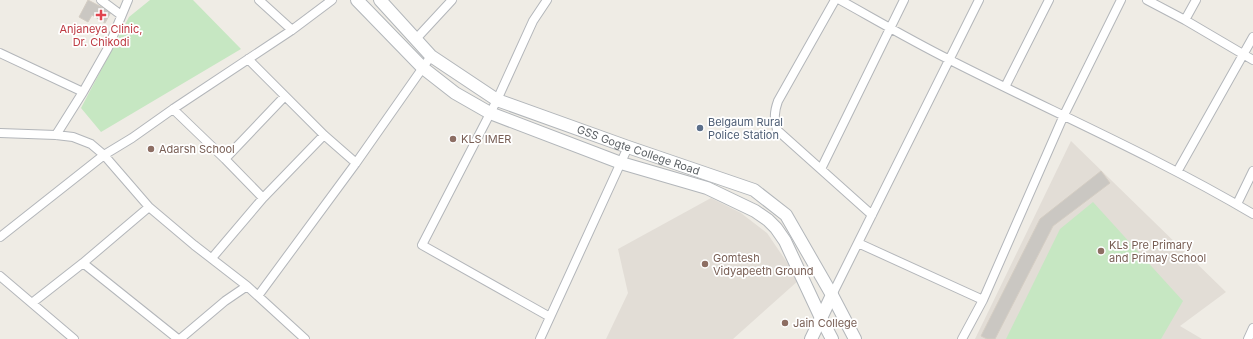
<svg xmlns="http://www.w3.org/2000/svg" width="1253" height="339" viewBox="0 0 1253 339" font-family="Inter,sans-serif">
<rect width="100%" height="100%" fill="#efece5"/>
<!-- education -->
<path fill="#e2ddd6" d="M 1071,141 L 1226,292 L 1180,326 L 1202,339 L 975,339 Z
M 711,198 L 741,213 L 767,233 L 799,280 L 733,339 L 606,339 L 628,293 L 618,249 Z"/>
<!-- green -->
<path fill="#c6e7c2" d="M 150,0 L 193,0 L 241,49 L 101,132 L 81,108 L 129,17 Z
M 1093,202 L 1183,301 L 1161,339 L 1006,339 L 1060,229 Z"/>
<!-- building -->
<path fill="#cac7c2" stroke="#d4cdc3" d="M 88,0 L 111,12 L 105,23 L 92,15 L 88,22 L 79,17 Z
M 1101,171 L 1110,183 L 1053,226 L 995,339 L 987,339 L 981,336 L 1040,219 Z"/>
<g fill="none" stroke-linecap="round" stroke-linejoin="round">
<defs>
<path id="street" d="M 101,0 L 121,15
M 259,0 L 292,30
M 547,0 L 533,21 L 497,100 L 422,245 L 550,317
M 835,0 L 778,101 C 774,112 774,119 777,130 L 872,215
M 840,0 C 876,20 912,41 948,59 C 1050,111 1155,156 1253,214
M 1147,0 L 1185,20 L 1253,60
M 1185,20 L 1196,0
M 415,40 L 452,0
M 0,53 L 83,92
M 248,59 L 324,135 L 356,163
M 1005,87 L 1049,0
M 173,109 L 225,159 L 263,198
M 0,133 L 56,135 L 73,137 L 91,144 L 104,155 L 149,207 L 194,245 L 247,286 L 305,339
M 56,135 L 83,92 L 108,48 L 128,0
M 225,159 L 285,96
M 821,169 L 904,0
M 1177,172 L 1253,37
M 1237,204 L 1253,171
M 0,237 L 104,155 L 132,138 L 173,109 L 292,30 L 332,0
M 858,243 L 983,300
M 212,258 L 263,198 L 324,135
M 83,263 L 178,339
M 0,276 L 74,339
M 832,295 L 979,0
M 258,296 L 356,163 L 431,56
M 32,303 L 83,263 L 149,207
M 180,339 L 225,301 L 247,286
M 540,339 L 628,147
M 962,339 L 983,300 L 1064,115 L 1121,0
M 1248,339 L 1253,328"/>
<g id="secondary">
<path d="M 357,0 L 423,68 L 455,93 L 490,113 L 621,163 L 707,188 L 755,211 L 768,220 L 776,228 L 785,241 L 821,318 L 832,339"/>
<path id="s1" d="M 380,0 L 431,56 L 497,100 L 628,147 L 754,190 L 786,215 L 832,295 L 855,339"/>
<path d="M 811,339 L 832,295"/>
</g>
</defs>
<!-- street casing -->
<use href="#street" stroke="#b3b6ba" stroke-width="10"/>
<!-- secondary casing -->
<use href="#secondary" stroke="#b2b6ba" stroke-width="14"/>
<!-- street -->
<use href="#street" stroke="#fff" stroke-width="8"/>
<!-- secondary -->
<use href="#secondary" stroke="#fff" stroke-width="12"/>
</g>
<!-- markers -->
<path fill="#e0444e" stroke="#fff" stroke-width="1.5" d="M99 9h4v4h4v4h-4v4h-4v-4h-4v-4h4z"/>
<circle fill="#5c6f8a" stroke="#fff" stroke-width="1.5" cx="700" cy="128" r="4"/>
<g fill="#8d6e63" stroke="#fff" stroke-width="1.5">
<circle cx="453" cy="139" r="4"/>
<circle cx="151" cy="149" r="4"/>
<circle cx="1101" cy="251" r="4"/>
<circle cx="705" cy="264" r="4"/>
<circle cx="785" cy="323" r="4"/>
</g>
<g text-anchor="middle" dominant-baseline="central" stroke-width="3.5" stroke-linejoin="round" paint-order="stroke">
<!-- health labels -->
<g font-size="11" fill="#be3a42" stroke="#fff">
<text x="101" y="29">Anjaneya Clinic,<tspan x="101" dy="13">Dr. Chikodi</tspan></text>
</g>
<!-- service labels -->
<g font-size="11" fill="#4e5e75" stroke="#fff" text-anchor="start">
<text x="708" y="122">Belgaum Rural<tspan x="708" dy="13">Police Station</tspan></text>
</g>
<!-- education labels -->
<g font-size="11" fill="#785e54" stroke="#fff" text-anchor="start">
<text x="461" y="139">KLS IMER</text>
<text x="159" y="149">Adarsh School</text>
<text x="1109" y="245">KLs Pre Primary<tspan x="1109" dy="13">and Primay School</tspan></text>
<text x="713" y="258">Gomtesh<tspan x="713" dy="13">Vidyapeeth Ground</tspan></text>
<text x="793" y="323">Jain College</text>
</g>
<!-- street labels -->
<g font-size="11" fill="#5d6266" stroke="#fff">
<text stroke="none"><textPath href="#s1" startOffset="305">GSS Gogte College Road</textPath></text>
</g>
</g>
</svg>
